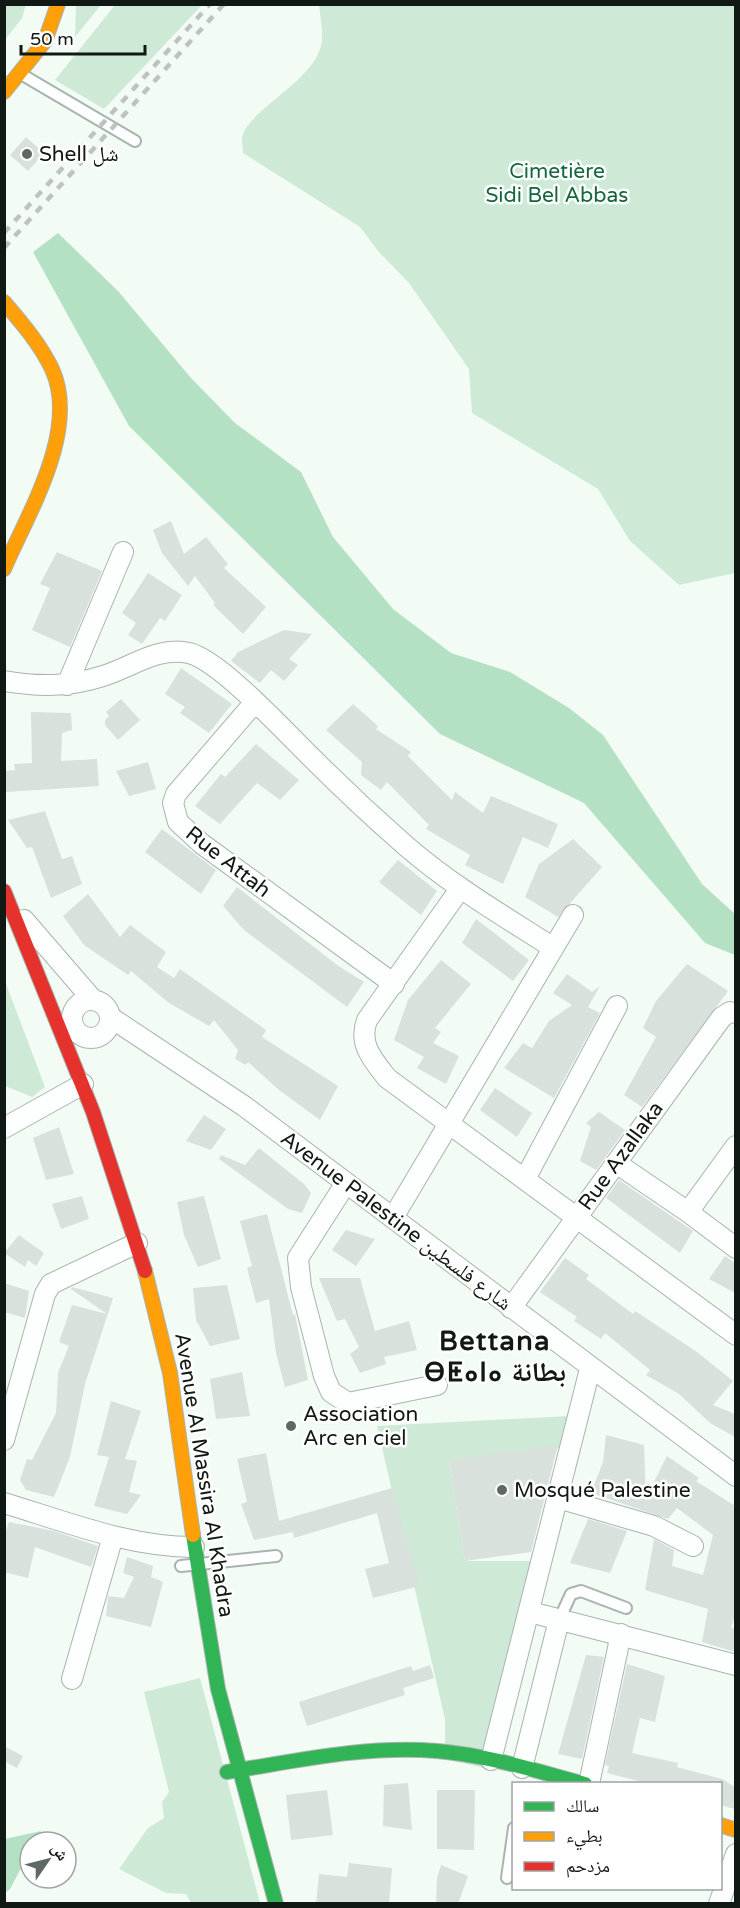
<svg xmlns="http://www.w3.org/2000/svg" width="740" height="1908" viewBox="0 0 740 1908" font-family="'Varela Round','Noto Naskh Arabic','Noto Sans Tifinagh',sans-serif">
<rect width="100%" height="100%" fill="#f2fcf5"/>
<!-- green -->
<path fill="#ceead7" d="M 5,4 L 26,5 L 22,18 L 5,40 Z
M 76,5 L 101,5 L 75,37 Z
M 115,5 L 202,5 L 104,109 L 55,80 Z
M 319,5 L 735,5 L 735,573 L 679,585 L 630,541 L 598,489 L 472,413 L 469,369 L 409,283 L 378,251 L 360,227 L 243,153 C 243,149 242,144 242,139 C 244,112 311,84 321,46 C 324,33 320,17 319,5 Z
M 5,981 L 45,1087 L 32,1097 L 5,1086 Z
M 588,1415 L 580,1446 L 449,1460 L 465,1561 L 549,1561 L 492,1770 L 445,1759 L 445,1719 L 377,1426 Z
M 200,1678 L 260,1903 L 191,1903 L 186,1894 L 166,1893 L 119,1869 L 148,1828 L 164,1818 L 162,1802 L 169,1792 L 144,1692 Z"/>
<!-- forest -->
<path fill="#b4e0c4" d="M 58,233 L 118,291 L 191,378 L 235,423 L 301,472 L 333,537 L 393,609 L 451,653 L 510,672 L 569,708 L 603,735 L 702,884 L 735,914 L 735,955 L 705,943 L 584,803 L 440,734 L 129,426 L 33,252 Z
M 41,1831 L 35,1842 L 30,1842 L 30,1851 L 10,1889 L 5,1893 L 5,1839 Z"/>
<!-- building -->
<path fill="#d8e1db" d="M 26,137 L 44,153 L 28,171 L 10,155 Z
M 171,521 L 184,554 L 206,537 L 228,564 L 224,568 L 266,607 L 243,634 L 213,605 L 215,603 L 195,576 L 188,586 L 162,553 L 153,530 Z
M 57,552 L 102,571 L 70,647 L 32,630 L 50,588 L 40,584 Z
M 148,573 L 182,595 L 165,621 L 160,618 L 142,644 L 128,635 L 136,623 L 122,613 Z
M 284,630 L 312,634 L 289,659 L 298,665 L 284,681 L 271,670 L 260,683 L 231,661 L 238,652 Z
M 181,668 L 232,704 L 209,733 L 180,713 L 185,707 L 165,694 Z
M 121,699 L 140,720 L 118,740 L 105,725 L 105,720 L 109,716 L 106,712 Z
M 353,704 L 378,726 L 376,729 L 411,752 L 408,756 L 452,800 L 455,792 L 483,813 L 491,796 L 558,824 L 548,848 L 523,837 L 503,884 L 465,865 L 470,855 L 426,829 L 429,825 L 387,782 L 381,790 L 361,775 L 362,762 L 326,730 Z
M 31,712 L 71,713 L 72,730 L 62,733 L 61,761 L 97,759 L 99,786 L 6,792 L 4,771 L 15,770 L 14,764 L 32,763 Z
M 256,744 L 299,780 L 280,800 L 257,783 L 220,824 L 195,806 L 221,774 L 225,777 Z
M 148,762 L 156,789 L 129,796 L 116,771 Z
M 45,811 L 62,859 L 72,856 L 82,884 L 51,898 L 32,847 L 27,848 L 8,820 Z
M 162,829 L 216,870 L 201,894 L 145,852 Z
M 573,839 L 602,867 L 558,917 L 525,897 L 539,864 Z
M 398,860 L 437,891 L 421,915 L 379,882 Z
M 237,887 L 337,965 L 364,982 L 347,1007 L 244,930 L 223,906 Z
M 88,894 L 120,937 L 130,925 L 166,952 L 157,967 L 174,978 L 180,969 L 266,1030 L 262,1037 L 338,1086 L 320,1120 L 279,1090 L 248,1062 L 246,1065 L 235,1059 L 238,1050 L 214,1020 L 209,1026 L 169,1003 L 131,971 L 128,975 L 84,945 L 63,916 Z
M 476,919 L 529,960 L 513,981 L 462,943 Z
M 441,960 L 471,984 L 435,1028 L 441,1032 L 433,1043 L 459,1056 L 446,1084 L 417,1068 L 424,1057 L 394,1040 L 408,1000 Z
M 687,964 L 728,991 L 642,1107 L 624,1095 L 656,1037 L 643,1028 L 656,1001 Z
M 567,974 L 592,992 L 600,986 L 588,1007 L 600,1013 L 554,1098 L 504,1068 L 523,1043 L 532,1048 L 549,1021 L 572,1005 L 553,993 Z
M 495,1088 L 532,1113 L 517,1137 L 480,1110 Z
M 599,1112 L 625,1130 L 596,1170 L 580,1161 L 591,1127 L 586,1123 Z
M 204,1115 L 226,1129 L 211,1150 L 186,1141 Z
M 59,1127 L 74,1174 L 46,1180 L 33,1138 Z
M 259,1148 L 304,1184 L 311,1193 L 302,1213 L 288,1209 L 219,1159 L 221,1155 L 245,1165 Z
M 619,1180 L 693,1231 L 680,1253 L 606,1198 Z
M 82,1196 L 89,1219 L 61,1229 L 52,1204 Z
M 204,1196 L 221,1259 L 198,1267 L 184,1235 L 177,1202 Z
M 267,1214 L 293,1315 L 295,1314 L 308,1380 L 285,1387 L 276,1353 L 269,1299 L 256,1303 L 247,1268 L 252,1266 L 240,1221 Z
M 346,1230 L 375,1239 L 356,1266 L 332,1250 Z
M 19,1235 L 44,1253 L 36,1266 L 28,1260 L 25,1267 L 4,1253 Z
M 725,1256 L 735,1263 L 735,1293 L 709,1279 Z
M 565,1258 L 589,1275 L 586,1279 L 633,1314 L 635,1311 L 697,1352 L 733,1381 L 713,1405 L 735,1414 L 735,1437 L 710,1423 L 679,1394 L 646,1375 L 650,1370 L 605,1333 L 601,1339 L 574,1321 L 577,1317 L 540,1292 Z
M 319,1278 L 360,1278 L 375,1331 L 409,1321 L 417,1350 L 384,1357 L 386,1364 L 360,1373 L 350,1354 L 359,1347 L 345,1319 L 337,1321 Z
M 4,1283 L 29,1291 L 25,1318 L 4,1312 Z
M 227,1285 L 240,1339 L 210,1346 L 196,1320 L 193,1288 Z
M 72,1287 L 113,1298 L 85,1384 L 70,1457 L 54,1497 L 26,1490 L 20,1480 L 27,1459 L 32,1460 L 56,1413 L 58,1373 L 69,1346 L 59,1342 L 72,1305 L 107,1314 L 71,1289 Z
M 242,1372 L 250,1416 L 216,1419 L 210,1379 Z
M 111,1401 L 141,1411 L 125,1459 L 137,1461 L 129,1492 L 141,1495 L 127,1514 L 94,1506 L 109,1457 L 97,1455 Z
M 606,1435 L 644,1445 L 646,1498 L 667,1456 L 699,1478 L 696,1481 L 735,1506 L 735,1615 L 731,1628 L 735,1628 L 735,1652 L 702,1642 L 708,1609 L 645,1590 L 654,1539 L 674,1550 L 672,1566 L 703,1575 L 713,1535 L 677,1508 L 668,1519 L 591,1493 L 603,1462 Z
M 558,1445 L 531,1552 L 465,1561 L 449,1460 Z
M 266,1453 L 279,1521 L 392,1488 L 420,1586 L 373,1598 L 365,1569 L 389,1563 L 377,1513 L 294,1538 L 293,1532 L 254,1540 L 241,1504 L 247,1502 L 237,1459 Z
M 588,1519 L 627,1531 L 610,1573 L 570,1563 Z
M 9,1522 L 54,1531 L 98,1546 L 91,1567 L 35,1547 L 28,1578 L 4,1572 L 4,1536 Z
M 127,1557 L 153,1566 L 151,1577 L 163,1582 L 151,1627 L 106,1616 L 108,1596 L 124,1598 L 134,1577 L 123,1573 Z
M 586,1655 L 604,1657 L 582,1759 L 558,1754 Z
M 627,1664 L 665,1676 L 655,1722 L 640,1718 L 632,1753 L 678,1763 L 677,1767 L 722,1779 L 735,1787 L 735,1809 L 720,1805 L 720,1784 L 650,1784 L 607,1773 L 609,1766 L 605,1765 Z
M 430,1665 L 434,1678 L 403,1688 L 405,1695 L 307,1726 L 299,1702 L 411,1666 L 413,1671 Z
M 4,1746 L 23,1756 L 17,1768 L 4,1761 Z
M 408,1783 L 412,1830 L 383,1826 L 384,1785 Z
M 327,1790 L 333,1835 L 291,1840 L 286,1795 Z
M 437,1790 L 475,1790 L 474,1850 L 437,1849 Z
M 349,1863 L 392,1868 L 389,1904 L 316,1904 L 319,1874 L 347,1877 Z
M 441,1865 L 468,1876 L 458,1904 L 436,1904 L 437,1878 Z"/>
<g fill="none" stroke-linecap="round" stroke-linejoin="round">
<defs>
<path id="lane" d="M 21,74 L 135,141
M 181,1566 L 276,1556
M 559,1620 L 571,1594 L 581,1591 L 626,1608
M 507,1878 L 514,1828"/>
<path id="street" d="M 4,681 C 39,687 69,687 103,676 C 132,667 158,646 189,653 C 221,661 287,734 313,759 C 343,789 374,818 406,846 C 451,885 502,915 552,947
M 67,685 L 123,552
M 255,702 L 176,794 L 173,803 L 178,822 L 202,844 L 394,984
M 460,889 L 367,1020 C 358,1044 373,1060 387,1078 L 736,1335
M 24,920 L 93,1000
M72 1019a19 19 0 1 1 38 0a19 19 0 1 1-38 0Z
M 110,1017 L 244,1106 L 736,1476
M 4,1128 L 83,1084
M 616,1163 L 688,1212 L 736,1248
M 525,1179 L 617,1006
M 346,1183 L 298,1258 L 301,1287 L 324,1376 L 331,1392 L 348,1403 L 437,1385
M 688,1212 L 736,1146
M 394,1216 L 573,915
M 511,1308 L 722,1017 L 730,1012 L 736,1013
M 4,1440 L 45,1294 L 51,1284 L 137,1243
M 558,1498 L 654,1526 L 693,1546
M 4,1503 C 67,1522 129,1547 194,1547
M 530,1612 L 736,1665
M 72,1679 L 113,1536
M 491,1760 L 590,1369
M 522,1768 L 559,1620
M 589,1784 L 621,1634
M 719,1904 L 736,1854"/>
<path id="fast" d="M 193,1535 L 218,1689 L 276,1904
M 227,1772 C 296,1761 366,1745 437,1751 C 487,1755 536,1771 585,1784"/>
<path id="slow" d="M 4,92 L 45,41 L 58,4
M 4,302 C 22,323 40,344 52,369 C 80,430 28,513 4,569
M 145,1271 L 170,1373 L 193,1535
M 720,1825 L 736,1830"/>
<path id="jam" d="M 4,891 L 93,1112 L 145,1271"/>
</defs>
<!-- lane casing -->
<use href="#lane" stroke="#aab3ae" stroke-width="14"/>
<!-- street casing -->
<use href="#street" stroke="#aab3ae" stroke-width="22"/>
<!-- fast casing -->
<use href="#fast" stroke="#aab3ae" stroke-width="16"/>
<!-- slow casing -->
<use href="#slow" stroke="#aab3ae" stroke-width="16"/>
<!-- jam casing -->
<use href="#jam" stroke="#aab3ae" stroke-width="16"/>
<!-- lane -->
<use href="#lane" stroke="#fdfffe" stroke-width="10"/>
<!-- street -->
<use href="#street" stroke="#fdfffe" stroke-width="20"/>
<!-- fast -->
<use href="#fast" stroke="#30b455" stroke-width="14"/>
<!-- slow -->
<use href="#slow" stroke="#ff9f0a" stroke-width="14"/>
<!-- jam -->
<use href="#jam" stroke="#e5322d" stroke-width="14"/>
<!-- rail -->
<path stroke="#c0c2c0" stroke-width="4.5" stroke-dasharray="8 8" stroke-linecap="butt" d="M 4,233 L 210,4
M 4,248 L 224,4"/>
</g>
<!-- markers -->
<g fill="#5f6862" stroke="#fff" stroke-width="2">
<circle cx="27" cy="154" r="6"/>
<circle cx="291" cy="1426" r="6"/>
<circle cx="502" cy="1490" r="6"/>
</g>
<g text-anchor="middle" dominant-baseline="central" stroke-width="5" stroke-linejoin="round" paint-order="stroke">
<!-- poi labels -->
<g font-size="21" fill="#101913" stroke="#fff" text-anchor="start">
<text x="39" y="154">Shell شل</text>
<text x="303" y="1414">Association<tspan x="303" dy="24">Arc en ciel</tspan></text>
<text x="514" y="1490">Mosqué Palestine</text>
</g>
<!-- park labels -->
<g font-size="21" fill="#13673d" stroke="#fff">
<text x="557" y="171">Cimetière<tspan x="557" dy="24">Sidi Bel Abbas</tspan></text>
</g>
<!-- street labels -->
<g font-size="21" fill="#101913" stroke="#fff">
<text transform="translate(228 862) rotate(38)">Rue Attah</text>
<text transform="translate(621 1156) rotate(-54)">Rue Azallaka</text>
<text transform="translate(396 1221) rotate(37)">Avenue Palestine شارع فلسطين</text>
<text transform="translate(204 1475) rotate(81)">Avenue Al Massira Al Khadra</text>
</g>
<!-- district labels -->
<g font-size="27" font-weight="bold" letter-spacing="1.5" fill="#101913" stroke="#fff">
<text x="495" y="1341">Bettana<tspan x="495" dy="31">ⴱⵟⴰⵏⴰ بطانة</tspan></text>
</g>
</g>
<!-- border -->
<rect width="740" height="1908" fill="none" stroke="#101913" stroke-width="12"/>
<!-- legend -->
<rect x="512" y="1782" width="210" height="108" fill="#ffffff" stroke="#9fa3a1" stroke-width="1.5"/>
<rect x="524" y="1802" width="30" height="9" fill="#30b455" stroke="#9fa3a1" stroke-width="1.5"/>
<text x="566" y="1812" font-size="18" fill="#101913">سالك</text>
<rect x="524" y="1832" width="30" height="9" fill="#ff9f0a" stroke="#9fa3a1" stroke-width="1.5"/>
<text x="566" y="1842" font-size="18" fill="#101913">بطيء</text>
<rect x="524" y="1862" width="30" height="9" fill="#e5322d" stroke="#9fa3a1" stroke-width="1.5"/>
<text x="566" y="1872" font-size="18" fill="#101913">مزدحم</text>
<!-- north arrow -->
<g transform="translate(48 1860) rotate(55)"><circle r="28" fill="#ffffff" stroke="#9fa3a1" stroke-width="1.5"/>
<path d="M0-4.5L10 22L0 15L-10 22Z" fill="#5f6862"/>
<text y="-9" font-size="16" font-weight="bold" text-anchor="middle" fill="#101913">ش</text>
</g>
<!-- scale -->
<path d="M21 45v9h124v-9" fill="none" stroke="#101913" stroke-width="3"/>
<text x="30" y="45" font-size="18" fill="#101913" stroke="#ffffff" stroke-width="4.5" paint-order="stroke">50 m</text>
</svg>
